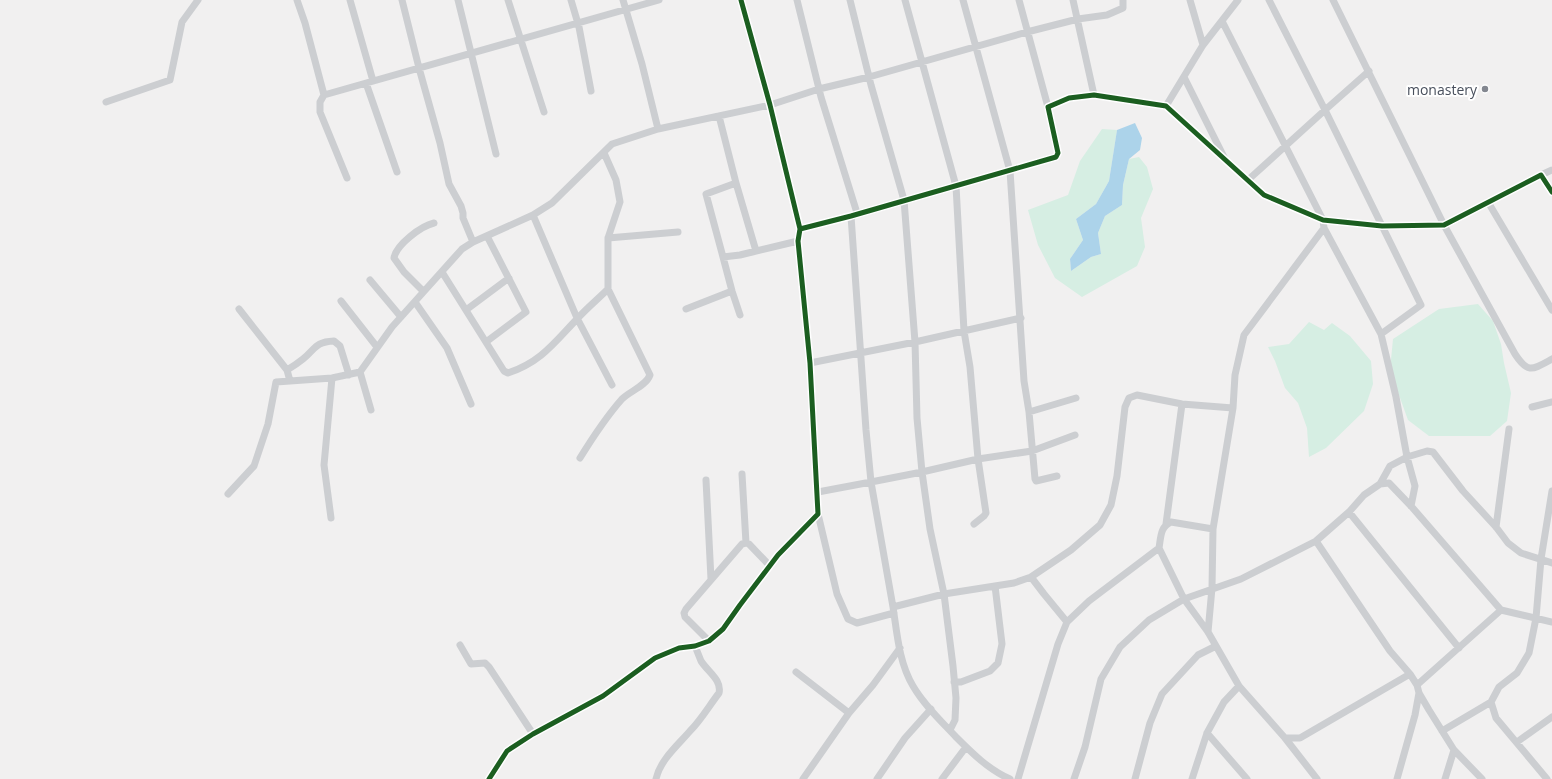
<svg xmlns="http://www.w3.org/2000/svg" width="1552" height="779" viewBox="0 0 1552 779" font-family="'Open Sans',sans-serif">
<rect width="100%" height="100%" fill="#f1f0f0"/>
<!-- green -->
<path fill="#d6eee3" d="M 1102,129 L 1117,130 L 1109,181 L 1096,204 L 1076,219 L 1083,240 L 1070,259 L 1071,271 L 1091,257 L 1101,254 L 1098,233 L 1105,216 L 1122,205 L 1123,185 L 1129,159 L 1139,157 L 1147,167 L 1153,189 L 1141,218 L 1145,247 L 1137,266 L 1082,297 L 1055,278 L 1038,245 L 1028,210 L 1068,195 L 1080,161 Z
M 1478,304 L 1493,321 L 1501,344 L 1504,363 L 1511,393 L 1507,421 L 1490,436 L 1429,436 L 1408,420 L 1390,370 L 1393,339 L 1439,309 Z
M 1309,322 L 1324,330 L 1332,323 L 1350,336 L 1371,361 L 1373,384 L 1364,411 L 1326,448 L 1309,457 L 1307,428 L 1298,403 L 1285,388 L 1275,361 L 1268,347 L 1289,344 Z"/>
<!-- water -->
<path fill="#acd3ea" d="M 1135,123 L 1142,138 L 1140,150 L 1129,159 L 1123,185 L 1122,205 L 1105,216 L 1098,233 L 1101,254 L 1091,257 L 1071,271 L 1070,259 L 1083,240 L 1076,219 L 1096,204 L 1109,181 L 1117,130 Z"/>
<g fill="none" stroke-linecap="round" stroke-linejoin="round">
<!-- minor -->
<path stroke="#ccced1" stroke-width="7" d="M 297,0 L 305,23 L 324,95
M 350,0 L 373,81
M 402,0 L 419,68 L 440,143 L 449,184 L 461,206 L 463,213 L 463,218 L 473,242
M 458,0 L 496,154
M 508,0 L 544,112
M 571,0 L 579,27 L 591,91
M 797,0 L 821,97 L 857,213
M 850,0 L 871,85 L 904,200 L 915,342 L 917,418 L 922,472 L 871,482 C 878,524 886,565 893,607 C 897,633 899,663 913,686 C 924,705 941,721 956,737 C 972,753 989,770 1010,779
M 905,0 L 956,186 L 964,331 L 970,367 L 978,459 L 986,513 L 984,516 L 974,524
M 963,0 L 1010,171 L 1024,381 L 1029,412 L 1035,479 L 1036,481 L 1057,476
M 1019,0 L 1048,107
M 1073,0 L 1094,95
M 1190,0 L 1203,45
M 1269,0 L 1325,110 L 1369,71
M 1333,0 L 1444,225 L 1515,354 C 1528,374 1532,370 1552,359
M 1222,21 L 1323,220 L 1324,228 L 1381,334 L 1396,397 L 1407,457 L 1427,451 L 1433,452 L 1463,491 L 1496,527 L 1508,543 L 1521,553 L 1552,563
M 1184,77 L 1224,157
M 366,83 L 397,172
M 106,102 L 170,80 L 182,22 L 198,0
M 1166,106 L 1203,45 L 1238,0
M 719,116 L 736,183 L 756,251
M 658,129 L 770,105 L 819,89 L 869,77 L 1027,32 L 1078,19 L 1107,15 L 1123,8 L 1123,0
M 1541,175 L 1552,170
M 347,178 L 320,112 L 320,102 L 324,95 L 659,0
M 1248,180 L 1325,110 L 1421,305 L 1381,334
M 1488,202 L 1552,310
M 533,215 L 577,318 L 612,385
M 800,229 L 851,216 L 1056,157 L 1058,153 L 1048,107 L 1069,98 L 1094,95 L 1166,106 L 1264,195 L 1323,220 L 1382,226 L 1444,225 L 1541,175 L 1552,192
M 608,238 L 678,232
M 723,257 L 706,194 L 736,183
M 442,272 L 504,371 L 508,373 C 541,362 554,343 577,319 C 587,308 598,299 608,289
M 370,280 L 401,317
M 423,291 L 404,272 L 394,258 C 396,245 421,226 434,223
M 341,301 L 377,347
M 415,302 L 447,348 L 471,404
M 239,309 L 287,370 L 290,381
M 686,309 L 732,291
M 466,310 L 509,278
M 740,315 L 732,291 L 723,257 L 740,255 L 798,241
M 486,342 L 526,312 L 487,236
M 810,363 L 915,342 L 1021,318
M 287,370 C 292,367 298,363 303,359 C 316,349 314,342 334,341 L 340,346 L 349,375
M 360,372 L 371,410
M 1532,407 L 1552,402
M 1029,412 L 1076,398
M 580,458 C 593,437 606,417 622,399 C 630,391 646,386 650,375 L 608,289 L 608,238 L 620,202 L 616,180 L 604,153
M 742,474 L 746,543
M 706,480 L 711,579
M 1380,484 L 1390,466 L 1407,457 L 1415,486 L 1411,506
M 818,492 L 871,482 L 866,430 L 851,216
M 228,494 L 254,466 L 268,424 L 276,382 L 332,378 L 360,372 L 392,327 L 462,249 L 473,242 L 533,215 L 552,203 L 612,144 L 658,129 L 642,64 L 623,0
M 1349,512 L 1459,648
M 818,514 L 837,594 L 848,619 L 857,623 L 894,613
M 331,518 L 324,465 L 332,378
M 1166,524 L 1182,404
M 1496,527 L 1509,429
M 1316,541 L 1390,651 L 1410,674 L 1417,685
M 1159,548 L 1184,599 L 1208,632 L 1239,686 L 1285,738 L 1300,738 L 1410,674
M 1031,577 L 1044,594 L 1067,622
M 893,607 L 944,594 L 1014,583 L 1031,577 L 1071,550 L 1100,525 L 1111,505 L 1117,476 L 1125,407 L 1129,398 L 1137,395 L 1182,404 L 1233,408
M 1208,632 L 1212,588 L 1213,529 L 1233,408 L 1235,375 L 1244,335 L 1324,228
M 709,641 L 685,617 L 684,613 L 686,609 L 742,544 L 746,543 L 749,544 L 770,566
M 460,645 L 471,664 L 485,663 L 489,667 L 533,734
M 796,672 L 849,713 L 873,685 L 900,648
M 954,682 L 961,682 L 990,671 L 998,663 L 1002,644 L 995,586
M 950,730 L 955,720 L 956,698 L 953,666 L 944,594 L 930,529 L 922,472 L 978,459 L 1032,451 L 1075,435
M 1442,731 L 1491,702
M 1207,733 L 1247,779
M 1285,738 L 1317,779
M 1517,742 L 1552,717
M 489,779 L 507,751 L 533,734 L 603,696 L 655,658 L 679,648 L 695,646 L 709,641 L 723,629 L 740,605 L 778,555 L 818,514 L 810,363 L 798,241 L 800,229 L 770,105 L 741,0
M 656,779 C 660,760 678,745 690,731 C 701,720 709,706 719,693 C 722,680 708,672 701,661 C 699,656 697,651 695,646
M 803,779 L 849,713
M 877,779 L 905,738 L 931,709
M 942,779 L 966,747
M 1018,779 L 1058,644 L 1067,622 L 1089,601 L 1159,548 C 1161,537 1160,527 1171,522 L 1213,529
M 1074,779 L 1085,747 L 1101,679 L 1120,647 L 1149,620 L 1184,599 L 1241,579 L 1316,541 L 1349,512 L 1364,495 L 1380,484 L 1389,483 L 1411,506 L 1501,610 L 1552,622
M 1135,779 L 1150,723 L 1162,694 L 1198,655 L 1216,646
M 1192,779 L 1207,733 L 1224,702 L 1239,686
M 1397,779 L 1415,715 L 1419,693
M 1445,779 L 1454,750
M 1482,779 L 1454,750 L 1429,710 L 1419,693 L 1417,685 L 1501,610
M 1547,779 L 1496,718 L 1491,702 L 1499,687 L 1517,673 L 1529,653 L 1536,618 L 1541,559 L 1552,491"/>
<defs>
<path id="cycleway" d="M 800,229 L 851,216 L 1056,157 L 1058,153 L 1048,107 L 1069,98 L 1094,95 L 1166,106 L 1264,195 L 1323,220 L 1382,226 L 1444,225 L 1541,175 L 1552,192
M 489,779 L 507,751 L 533,734 L 603,696 L 655,658 L 679,648 L 695,646 L 709,641 L 723,629 L 740,605 L 778,555 L 818,514 L 810,363 L 798,241 L 800,229 L 770,105 L 741,0"/>
</defs>
<!-- cycleway casing -->
<use href="#cycleway" stroke="#fff" stroke-width="8"/>
<!-- cycleway -->
<use href="#cycleway" stroke="#1b5e20" stroke-width="5"/>
</g>
<!-- markers -->
<circle fill="#838790" stroke="#fff" stroke-width="1.5" cx="1485" cy="89" r="4"/>
<g text-anchor="middle" dominant-baseline="central" stroke-width="4" stroke-linejoin="round" paint-order="stroke">
<!-- poi labels -->
<g font-size="14" fill="#484f5c" stroke="#fff" text-anchor="end">
<text x="1477" y="89">monastery</text>
</g>
</g>
</svg>
